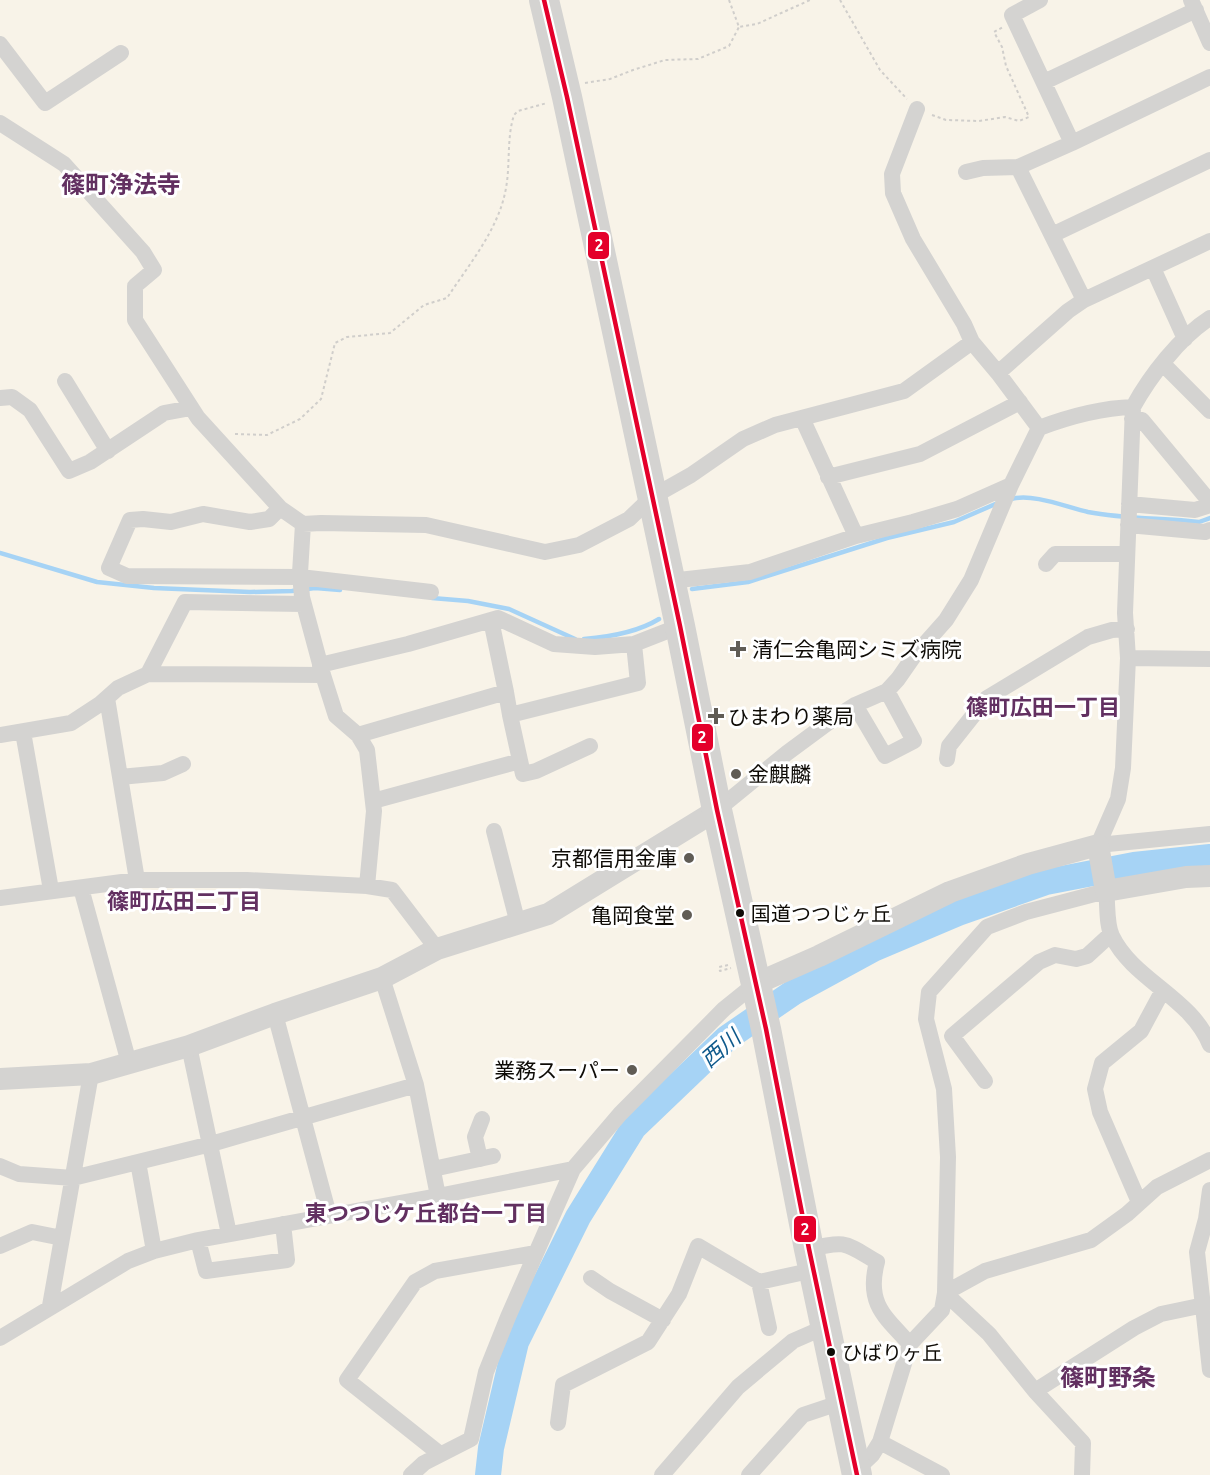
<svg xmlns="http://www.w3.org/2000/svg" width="1210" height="1475" viewBox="0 0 1210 1475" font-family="Ubuntu,'Noto Sans JP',sans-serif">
<rect width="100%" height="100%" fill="#f8f3e8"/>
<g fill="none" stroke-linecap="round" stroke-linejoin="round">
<!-- stream -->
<path stroke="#a6d3f5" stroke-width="4.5" d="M 1011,499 C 1033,493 1066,507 1088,512 C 1124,519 1163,518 1199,522 L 1210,518
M 0,553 L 97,582 L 154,588 L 250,592 L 292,591 L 315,588 L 340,590
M 692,589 L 748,582 L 887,538 L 954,522 L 1000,502
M 432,598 L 468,601 L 509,609 L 575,639
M 584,639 C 609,637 638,632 659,619"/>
<!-- river -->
<path stroke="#a6d3f5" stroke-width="26" d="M 488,1475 L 491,1448 L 516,1342 L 578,1217 L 634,1127 L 727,1038 L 794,992 L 873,949 L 958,913 L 1046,882 L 1134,865 L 1210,857"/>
<!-- path -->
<path stroke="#d0cecb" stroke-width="2" stroke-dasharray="3 3" stroke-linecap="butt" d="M 729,0 L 739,27 L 757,24 L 810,0
M 840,0 L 880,70 L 907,99
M 585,83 L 610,79 L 633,70 L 665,60 L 698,59 L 729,46 L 739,27
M 932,115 L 946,120 L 979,121 L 1005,117 L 1019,121 L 1029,117 L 1006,66 L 1002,47 L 994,32 L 1003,27
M 235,434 L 267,435 L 300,419 L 321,399 L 335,343 L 347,337 L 390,333 L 424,305 L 447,298 C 468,266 497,231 505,193 C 511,167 506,140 514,115 L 518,111 L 547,103
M 728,965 L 719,967 L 720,971 L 731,968"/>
<!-- street -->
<path stroke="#d4d3d1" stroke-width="16" d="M 1191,0 L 1210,43
M 0,44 L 45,103 L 121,53
M 1044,82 L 1196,10
M 917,109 L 892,174 L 893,193 L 913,239 L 964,324 L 972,342 L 998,373 L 1039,428
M 0,123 L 64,164 L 143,252 L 154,270 L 135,286 L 135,320 L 198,418 L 280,508 L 303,524 L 321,523 L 426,525 L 545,552 L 579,545 L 629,519 L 652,497 L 691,475 L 743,439 L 775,425 L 904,391 L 972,342
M 1072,143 L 1210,77
M 966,172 L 983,168 L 1018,167
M 1052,235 L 1210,160
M 1153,268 L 1185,339
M 1084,300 L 1210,241
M 1210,318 C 1180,337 1150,376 1133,407 L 1125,613 L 1128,658 L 1123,768 L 1118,799 L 1098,845 L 1210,834
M 1163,364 L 1210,411
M 998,373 L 1068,311 L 1084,300 L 1018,167 L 1072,143 L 1012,15 L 1040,0
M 65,381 L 108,451
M 0,398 L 12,397 L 30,410 L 69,471 L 90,462 L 164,413 L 191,408
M 802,418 L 856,536
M 1132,419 L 1142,420 L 1205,496 L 1209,505
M 828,477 L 920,454 L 1020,402
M 1129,504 L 1195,510 L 1210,505
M 280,508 L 269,519 L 250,522 L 203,514 L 171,522 L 143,519 L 130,520 L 109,568 L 127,576 L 300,577 L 431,592
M 303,524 L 300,573 L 302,597 L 323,675 L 336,716 L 358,735 L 367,750 L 374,811 L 367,886
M 1128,525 L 1205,532 L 1210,530
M 1046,564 L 1055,554 L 1127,554
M 670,581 L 750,572 L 856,536 L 913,522 L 957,509 L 1011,485
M 491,620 L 506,692
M 1128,658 L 1210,659
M 320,665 L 408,644 L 498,618 L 554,644 L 595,647 L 634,644
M 148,674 L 185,602 L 303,604
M 107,698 L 137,880
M 855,705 L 885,756 L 914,741 L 887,691
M 510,715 L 523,774 L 536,771 L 590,746
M 23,732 L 51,890
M 0,735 L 71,723 L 100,704 L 118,688 L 148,674 L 323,675
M 358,735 L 506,692 L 510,715 L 638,683 L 634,644 L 680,626
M 947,759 L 949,746 L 987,698 L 1088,637 L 1112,630 L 1127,629
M 120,777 L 163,773 L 183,764
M 373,801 L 520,761
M 717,810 L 787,753 L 833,719 L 855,705 L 887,691 L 898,679 L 914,656 L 946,620 L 971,580 L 1011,485 L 1039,428 C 1068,417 1102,408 1133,407
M 494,831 L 518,924
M 81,888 L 129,1063
M 0,898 L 137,880 L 247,880 L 367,886 L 392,890 L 437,949
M 382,978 L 416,1085 L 438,1196
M 275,1014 L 329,1215
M 189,1046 L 229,1234
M 985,1081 L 952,1036 L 1039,962 L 1055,955 L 1076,959 L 1087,956 L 1111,934
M 480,1159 L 475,1137 L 482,1119
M 138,1162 L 154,1251
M 0,1166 L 19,1174 L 73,1178 L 211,1144 L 416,1085
M 433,1169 L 493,1156
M 1210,1190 L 1206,1219 L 1197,1252 L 1210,1370
M 1139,1202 L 1100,1112 L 1095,1089 L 1102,1063 L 1141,1031 L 1163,990
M 198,1240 L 206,1271 L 287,1260 L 283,1224
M 0,1246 L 32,1232 L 62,1238
M 809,1249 C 847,1240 845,1243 877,1262 C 866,1303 884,1316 910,1344
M 591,1278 L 610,1291 L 663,1320
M 759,1282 L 769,1328
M 945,1293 L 985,1271 L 1091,1240 L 1127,1214 L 1157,1187 L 1210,1160
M 945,1293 L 989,1334 L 1035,1391 L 1083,1443 L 1082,1475
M 50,1306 L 91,1074
M 0,1338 L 128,1261 L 154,1251 L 198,1240 L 438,1196 L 573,1169
M 1035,1391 L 1134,1328 L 1161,1314 L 1204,1305
M 558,1423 L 563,1385 L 648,1342 L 679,1294 L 698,1246 L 759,1282 L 814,1270
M 880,1442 L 942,1475
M 440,1454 L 347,1380 L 415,1282 L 435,1271 L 536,1253
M 854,1472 L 872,1455 L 880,1442 L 910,1344 L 942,1310 L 945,1293 L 948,1157 L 944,1089 L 926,1019 L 929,992 L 987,927 L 1026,912 L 1106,891 C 1108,904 1106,924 1112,936 C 1133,980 1192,998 1210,1045
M 411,1475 L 424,1463 L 471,1439 L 486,1372 L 508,1317 L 573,1169 L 620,1114 L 724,1009 L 755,984
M 662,1475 L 738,1387 L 793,1341 L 825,1327
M 749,1475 L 803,1415 L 842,1402"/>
<!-- secondary -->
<path stroke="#d4d3d1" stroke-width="22" d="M 755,984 L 819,956 L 950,892 L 1028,864 L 1098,845 L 1106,891 L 1186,877 L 1210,876
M 0,1079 L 91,1074 L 189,1046 L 275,1014 L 382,978 L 437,949 L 548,914 L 717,810"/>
<!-- highway -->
<path stroke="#d4d3d1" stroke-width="30" d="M 544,0 L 567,97 L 680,626 L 717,810 L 766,1029 L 809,1249 L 857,1475"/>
<defs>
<path id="bus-1" d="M 544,0 L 567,97 L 680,626 L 717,810 L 766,1029 L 809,1249 L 857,1475"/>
</defs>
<!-- bus-1 casing -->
<use href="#bus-1" stroke="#fff" stroke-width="9"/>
<!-- bus-1 -->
<use href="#bus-1" stroke="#e4002b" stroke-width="4.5"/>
</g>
<!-- markers -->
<g fill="#605c55" stroke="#fff" stroke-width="2">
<path d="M735 640h6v6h6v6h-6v6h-6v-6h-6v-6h6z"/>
<path d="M713 707h6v6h6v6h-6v6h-6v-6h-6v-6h6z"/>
<circle cx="736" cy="774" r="6"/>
<circle cx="689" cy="858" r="6"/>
<circle cx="687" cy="915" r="6"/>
<circle cx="632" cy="1070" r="6"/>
</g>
<g fill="#0e0b06" stroke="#fff" stroke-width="2">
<circle cx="740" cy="913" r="5"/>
<circle cx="831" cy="1352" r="5"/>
</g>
<g text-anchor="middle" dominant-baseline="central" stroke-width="6" stroke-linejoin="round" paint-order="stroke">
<!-- bus labels -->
<g font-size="20" fill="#0e0b06" stroke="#fff" text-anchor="start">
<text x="751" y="913">国道つつじヶ丘</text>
<text x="842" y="1352">ひばりヶ丘</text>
</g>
<!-- poi labels -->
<g font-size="21" fill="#0e0b06" stroke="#fff" text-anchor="start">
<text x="752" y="649">清仁会亀岡シミズ病院</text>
<text x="728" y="716">ひまわり薬局</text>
<text x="748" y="774">金麒麟</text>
<text x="677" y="858" text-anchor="end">京都信用金庫</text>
<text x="675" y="915" text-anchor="end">亀岡食堂</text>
<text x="620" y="1070" text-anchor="end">業務スーパー</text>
</g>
<!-- neighbourhood labels -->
<g font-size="22" font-weight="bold" fill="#623061" stroke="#fff">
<text x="1043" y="706">篠町広田一丁目</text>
<text x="184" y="900">篠町広田二丁目</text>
<text x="426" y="1212">東つつじケ丘都台一丁目</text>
</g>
<!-- water labels -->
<g font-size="22" font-style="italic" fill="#0f5a8c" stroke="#fff">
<text transform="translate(720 1048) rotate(-41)">西川</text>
</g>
<!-- quarter labels -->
<g font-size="24" font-weight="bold" fill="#623061" stroke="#fff">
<text x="121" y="184">篠町浄法寺</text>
<text x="1108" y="1377">篠町野条</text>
</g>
</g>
<g stroke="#fff" stroke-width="2">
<rect x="587" y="231" width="23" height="29" rx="6" fill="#e4002b"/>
<rect x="691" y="723" width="23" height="29" rx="6" fill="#e4002b"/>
<rect x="793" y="1215" width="24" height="28" rx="6" fill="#e4002b"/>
</g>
<g font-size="16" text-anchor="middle" font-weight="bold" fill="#fff">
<text x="599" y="251">2</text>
<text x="702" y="743">2</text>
<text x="805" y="1235">2</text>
</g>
</svg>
